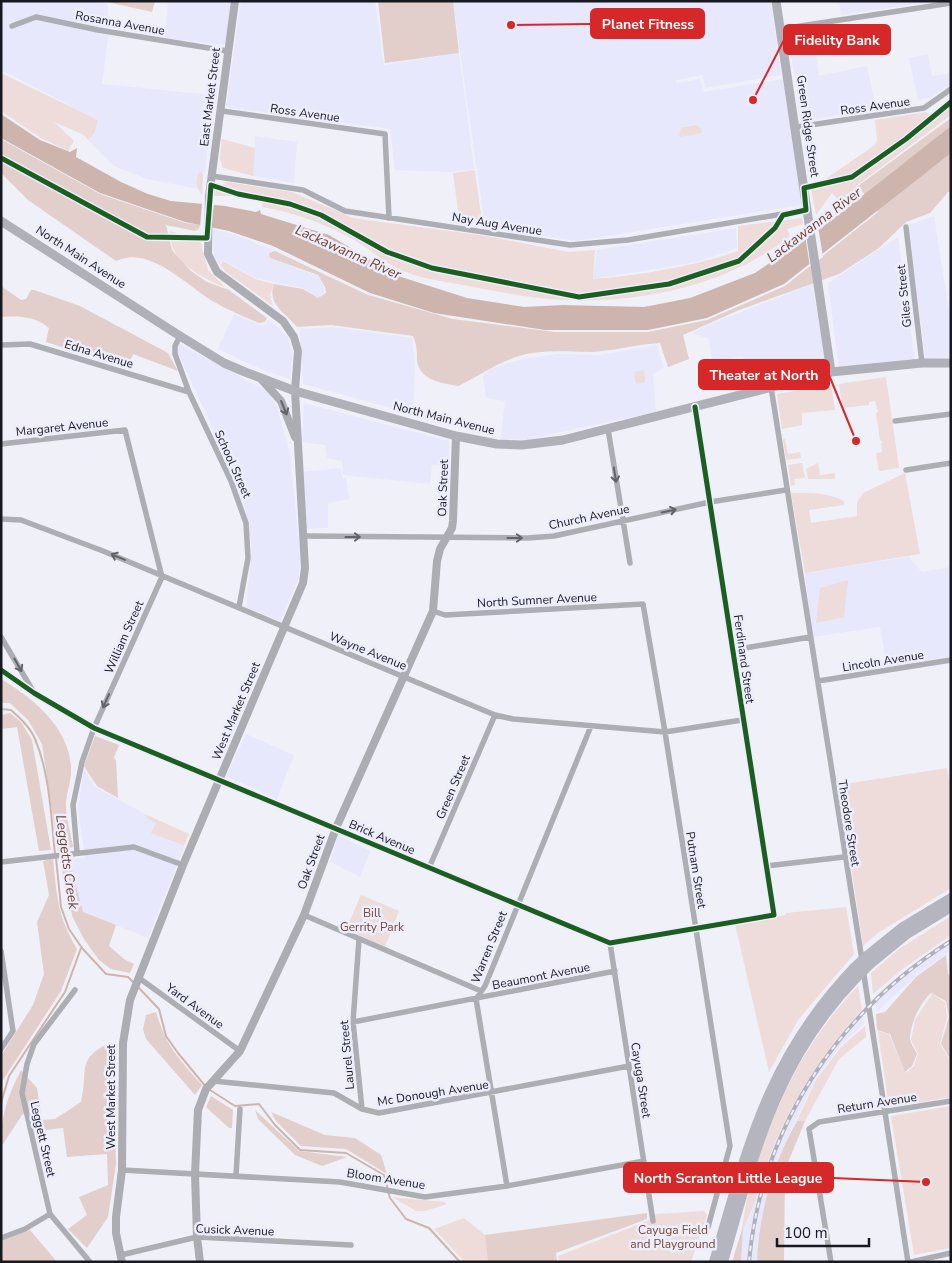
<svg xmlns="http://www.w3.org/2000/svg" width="952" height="1263" viewBox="0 0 952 1263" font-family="'Nunito Sans',sans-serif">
<rect width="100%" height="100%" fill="#f0f0f9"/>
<!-- built -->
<path fill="#e7e8fb" d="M 1,1 L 99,1 L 108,5 L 108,38 L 102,84 L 213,95 L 205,172 L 196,177 L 198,189 L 147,179 L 114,166 L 88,140 L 94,134 L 98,120 L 1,70 Z
M 164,1 L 231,1 L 225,45 L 165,38 L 168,2 Z
M 241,1 L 375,1 L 384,65 L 459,53 L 474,169 L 450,172 L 395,170 L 390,129 L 226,107 Z
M 453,1 L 771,1 L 781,75 L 705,88 L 703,75 L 676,80 L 677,83 L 700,79 L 704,92 L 783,79 L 802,205 L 576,241 L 485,227 Z
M 839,1 L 935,1 L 841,15 Z
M 812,31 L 819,76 L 867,66 L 876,109 L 802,121 L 788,36 Z
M 928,54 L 932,76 L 951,73 L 951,84 L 932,97 L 918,100 L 909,58 Z
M 255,136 L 297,142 L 294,183 L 253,176 Z
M 934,216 L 951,324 L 951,357 L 925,359 L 909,225 Z
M 736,228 L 737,248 L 697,262 L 593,279 L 597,250 Z
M 213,229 L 233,234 L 274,250 L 268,253 L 271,259 L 318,276 L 324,288 L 324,293 L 318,298 L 303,288 L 255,278 L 223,260 L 219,264 L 214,255 Z
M 898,237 L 915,360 L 839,368 L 828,283 Z
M 812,284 L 826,365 L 819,371 L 749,387 L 743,356 L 712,361 L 709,338 L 695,335 L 694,331 Z
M 234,314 L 260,325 L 266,324 L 269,319 L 288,337 L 292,354 L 290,379 L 263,370 L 218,349 Z
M 332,327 L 412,338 L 415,366 L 413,414 L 303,384 L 300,329 Z
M 179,344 L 267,391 L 276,404 L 290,454 L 300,555 L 299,577 L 280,621 L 246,607 L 252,549 L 246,511 L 233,472 L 178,353 Z
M 657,345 L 664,368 L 653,374 L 656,412 L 523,440 L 503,439 L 501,437 L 505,401 L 486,398 L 483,376 L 491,369 L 522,359 L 558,354 L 599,355 Z
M 304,403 L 449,441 L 449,466 L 432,465 L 430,484 L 343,475 L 342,461 L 327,458 L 325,445 L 302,442 Z
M 340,468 L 343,479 L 346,478 L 349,499 L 328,503 L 328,528 L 307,529 L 302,472 Z
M 909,557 L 922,572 L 951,567 L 951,657 L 887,667 L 880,627 L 812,637 L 805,573 Z
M 246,734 L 294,755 L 277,799 L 226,776 Z
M 84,769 L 95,787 L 147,815 L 146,818 L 156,823 L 152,833 L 184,847 L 148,938 L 83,912 L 69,859 L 85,858 L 78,808 Z
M 338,835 L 370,851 L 360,877 L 330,862 Z
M 951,937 L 951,950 L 917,975 L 877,1011 L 874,997 L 902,973 Z
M 862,1009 L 864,1024 L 841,1045 L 815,1080 L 788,1137 L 762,1222 L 757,1262 L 741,1262 L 742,1232 L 751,1214 L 774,1144 L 792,1105 L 813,1069 Z"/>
<!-- green -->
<path fill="#eddcd9" d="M 1,73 L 98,120 L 94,134 L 88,140 L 84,135 L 54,122 L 74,141 L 68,151 L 41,138 L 1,111 Z
M 951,105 L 951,115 L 856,186 L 862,196 L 846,209 L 832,193 L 816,215 L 811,189 L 875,145 L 877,140 L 875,120 L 927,112 L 932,119 Z
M 696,125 L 700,127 L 702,133 L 679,137 L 681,128 Z
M 222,139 L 255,148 L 253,176 L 223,168 L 220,159 Z
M 475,170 L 482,223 L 459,219 L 453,173 Z
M 200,172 L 203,174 L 202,195 C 197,188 193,179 200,172 Z
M 227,182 L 292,192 L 353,218 L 486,236 L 568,252 L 595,250 L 593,279 C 641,275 692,267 738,251 L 738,226 L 802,218 L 803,224 L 787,229 L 790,236 C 729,285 643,303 565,300 C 533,299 500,292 468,286 C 448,282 426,280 406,272 C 390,266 378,256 364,246 C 335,227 297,213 262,207 L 263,199 L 249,196 L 214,196 L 215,189 Z
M 170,231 L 200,240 L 208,270 L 225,287 C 206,280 184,269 174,250 C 171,245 171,237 170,231 Z
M 223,261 L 255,279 L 274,284 L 270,295 L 273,306 L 226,272 L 220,265 Z
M 644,370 L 645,382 L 636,384 L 634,372 Z
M 886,377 L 899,468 L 879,471 L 876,453 L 882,452 L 881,443 L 883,442 L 880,440 L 876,413 L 878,412 L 875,401 L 869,402 L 869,405 L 843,408 L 839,384 Z
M 831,385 L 835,410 L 802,413 L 802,425 L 782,429 L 777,394 Z
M 783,439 L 785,439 L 788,454 L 800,452 L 801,458 L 786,460 Z
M 802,463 L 805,478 L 794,479 L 795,485 L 791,486 L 788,465 Z
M 818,463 L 820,475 L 835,473 L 835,479 L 808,479 L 806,469 Z
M 905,473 L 920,554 L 805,573 L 791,493 C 809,493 827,492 844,501 L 844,505 L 809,510 L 811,523 L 857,516 L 857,502 L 863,493 Z
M 848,580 L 844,617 L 816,623 L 820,588 Z
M 947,768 L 951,788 L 951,888 L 878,933 L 863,946 L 839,785 Z
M 147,815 L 189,834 L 184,846 L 151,833 L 156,823 L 146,818 Z
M 361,895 L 399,911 L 385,947 L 346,929 Z
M 846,907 L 854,954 L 798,1020 L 769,1072 L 735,924 L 785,915 L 786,913 Z
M 951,916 L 951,935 L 904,968 L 873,994 L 871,973 L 899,949 Z
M 858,986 L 862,1009 C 826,1050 797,1092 775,1142 C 763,1172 757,1203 742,1232 C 744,1206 751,1182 759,1157 C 781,1091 810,1036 858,986 Z
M 932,994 L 945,1002 L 947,1017 L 940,1044 L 951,1062 L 951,1097 L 892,1107 L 888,1101 L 878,1031 L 889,1034 L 906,1073 L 914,1066 L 918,1054 L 911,1040 L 915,1020 Z
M 865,1026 L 866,1037 L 839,1059 L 805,1121 L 797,1121 L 816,1080 L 842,1046 Z
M 951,1106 L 951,1248 L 914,1255 L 891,1116 Z
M 392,1197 L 444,1202 L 447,1204 L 425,1211 L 416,1211 Z
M 704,1211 L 707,1215 L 691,1262 L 559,1262 L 558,1256 L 647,1221 L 657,1214 Z
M 464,1218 L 485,1235 L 488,1262 L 465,1262 L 434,1229 Z"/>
<!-- forest -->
<path fill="#e2ceca" d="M 103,1 L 155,1 L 152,12 Z
M 378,1 L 453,1 L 459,53 L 385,63 Z
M 951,118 L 951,192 L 948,192 L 930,213 L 906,222 L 879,248 L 839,274 L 739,310 L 683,335 L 689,359 L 668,367 L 660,343 C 637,344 614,351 592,352 C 567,352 543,349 519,356 C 496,363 479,376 458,386 C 441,383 419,380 417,360 C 417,350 417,345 413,336 L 331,325 L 297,327 C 285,312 267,305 274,284 L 303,289 L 318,298 L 326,293 L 325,287 L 318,275 L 270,258 L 269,253 L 275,251 L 368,295 L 453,319 L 555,332 L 648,332 L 707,320 L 785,286 L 878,212 L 858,186 Z
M 1,139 L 100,194 L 185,223 L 200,225 L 199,229 L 195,231 L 166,225 L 172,250 L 191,271 L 207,282 L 229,290 L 267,318 L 265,322 L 259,323 C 244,317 229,310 216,303 C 188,288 151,244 116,261 L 28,200 L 1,173 Z
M 1,286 L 21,300 L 26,299 L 31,290 L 34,290 L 80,306 L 168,353 L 178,371 L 133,354 L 128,368 L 46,342 L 49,328 C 35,316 19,316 1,317 Z
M 1,679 C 35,699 73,731 71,774 C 70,785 66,795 66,805 C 66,819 71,834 73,847 L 58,850 L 42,744 L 28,720 L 10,703 L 1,703 Z
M 10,713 L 21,722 L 32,740 L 51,850 L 39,851 L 17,727 L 1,729 L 1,715 Z
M 95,736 L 119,745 L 114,757 L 116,761 L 118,798 L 97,786 L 84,766 Z
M 53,858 C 57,898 57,914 77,949 L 61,991 L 3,1080 L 1,1087 L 1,1056 L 33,1005 L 44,974 L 37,922 L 49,895 L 43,861 Z
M 69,859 L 83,912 L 116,925 L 109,946 L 124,959 L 134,964 L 130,973 L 111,969 L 99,960 L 84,939 L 73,918 L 65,891 L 61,860 Z
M 946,955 L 948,974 L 951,978 L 951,1060 L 941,1044 L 949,1017 L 946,1001 L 931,993 C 920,1003 910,1024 910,1039 C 911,1044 915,1050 917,1054 L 912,1066 L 905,1072 L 890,1034 L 877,1030 L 876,1014 L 885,1012 L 916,977 Z
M 156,1012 C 166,1046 179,1059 202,1085 L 195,1095 L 146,1039 L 143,1029 L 146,1015 Z
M 111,1042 L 116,1164 L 108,1217 L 87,1248 L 68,1229 L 87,1215 L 79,1197 L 108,1185 L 107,1154 L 67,1157 L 63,1128 L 37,1131 L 30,1110 L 22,1115 L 1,1147 C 1,1115 7,1098 21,1070 L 37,1088 L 42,1120 L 55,1119 L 81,1102 C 89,1068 75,1060 111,1042 Z
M 211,1096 L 233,1110 L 232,1128 L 229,1128 L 206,1107 Z
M 255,1110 L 299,1151 L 347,1157 L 322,1166 L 295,1155 L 258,1119 Z
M 271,1112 L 325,1135 L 355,1138 L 381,1155 L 387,1174 L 346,1149 L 301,1146 L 276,1121 Z
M 797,1121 L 805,1121 L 785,1170 L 784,1262 L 757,1262 C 759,1213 773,1163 797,1121 Z
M 647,1213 L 647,1219 L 556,1253 L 557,1262 L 488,1262 L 485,1235 Z
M 743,1226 L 741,1262 L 732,1262 Z
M 30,1230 L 57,1262 L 1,1262 L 1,1240 Z"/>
<!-- water -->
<path fill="#cdb5ad" d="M 1,114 L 40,140 L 70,152 L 77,148 L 76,157 L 121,182 L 148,194 L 171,201 L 225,206 L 256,212 L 260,210 L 261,214 L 329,235 L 398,276 L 467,298 L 524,307 L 563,305 L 644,307 L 690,298 L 755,273 L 833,219 L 951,126 L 951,153 L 784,284 L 707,318 L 648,330 L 545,330 L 434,313 L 370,293 L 273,246 L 229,231 L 185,222 L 100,193 L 1,138 Z"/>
<!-- pier -->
<path fill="#f0f0f9" d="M 202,203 L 214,203 L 210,230 L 200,228 Z
M 818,226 L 823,257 L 810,267 L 805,235 Z"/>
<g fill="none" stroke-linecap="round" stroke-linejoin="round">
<!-- stream -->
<path stroke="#cdb5ad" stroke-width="2" d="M 1,709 L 11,710 C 20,718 30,727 35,739 C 50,774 51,817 55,854
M 56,858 L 61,907 L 69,929 L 82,948 L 106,974 L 128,977 L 135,984
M 138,987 L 159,1009 L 166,1036 L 178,1053 L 206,1087
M 210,1090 L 235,1106 L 259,1104 L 275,1125 L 300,1150 L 346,1153 L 384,1175 L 390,1198 L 406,1219 L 429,1228 L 460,1262
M 1,1103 L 9,1076 L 65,992 L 81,948"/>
<!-- street -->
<path stroke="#adaeb3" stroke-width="5.5" d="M 12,26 L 36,17 L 98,30 L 227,51
M 781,29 L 951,3
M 222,111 L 385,134 L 389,218
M 797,127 L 924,108 L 951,89
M 212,176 L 303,190 L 345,211 L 570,245 L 628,240 L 806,210
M 906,227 L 922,363
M 180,336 L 175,346 L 175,354 L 189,392 L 231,481 L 246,523 L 248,558 L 239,607
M 1,345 L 30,344 L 189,392
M 771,387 L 862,960
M 895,421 L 951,414
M 608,429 L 630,563
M 1,444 L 125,430 L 162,577 L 94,728 L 82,762 L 73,805 L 77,852
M 906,470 L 951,463
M 1,519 L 21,520 L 103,551 L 495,715 L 513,719 L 665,732 L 742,720
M 304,536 L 528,538 L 554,536 L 710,502 L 786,490
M 433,611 L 445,615 L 643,604 L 665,732 L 730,1146 L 708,1227
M 1,637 L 33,691
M 733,650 L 810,637
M 1,670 L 34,693 L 94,728 L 610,943 L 774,915 L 695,407
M 818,681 L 951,660
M 1,862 L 134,847 L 183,865
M 766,866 L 844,857
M 429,868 L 495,715
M 304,915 L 481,991
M 359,939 L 353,1022 L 362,1109
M 610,943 L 653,1221
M 1,951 L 13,1031 L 1,1049
M 863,969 L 908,1262
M 139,978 L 240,1051
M 75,990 L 34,1044 L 27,1064 L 22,1093 L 50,1214 L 90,1262
M 353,1022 L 615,971
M 213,1081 L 334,1093 L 362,1109 L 379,1113 L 629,1066
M 122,1170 L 340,1182 L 425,1197 L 507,1186 L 644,1161
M 236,1175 L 240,1109
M 507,1186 L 476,999 L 485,986 L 591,726
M 1,1238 L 25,1229 L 50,1214
M 121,1255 L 197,1237 L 351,1245
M 831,1262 L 809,1129 L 819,1122 L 951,1101
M 911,1262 L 951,1253"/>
<!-- secondary -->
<path stroke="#acadb3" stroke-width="8" d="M 261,379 L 281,401 L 295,437
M 122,1262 L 116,1233 L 116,1217 L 122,1170 L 123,1043 L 130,1000 L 183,865 L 303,583 L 305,568 L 295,391 L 298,351 L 294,337 L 283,321 L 217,272 L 208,254 L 209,196 L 235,1
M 200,1262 L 197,1237 L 195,1174 L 198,1110 L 206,1089 L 240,1051 L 304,915 L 336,828 L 433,611 L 437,561 L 440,549 L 452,528 L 453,521 L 456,436"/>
<!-- primary -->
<path stroke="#b0b0b8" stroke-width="9" d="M 776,1 L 831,372
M 1,221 L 180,336 L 224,363 L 245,372 L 295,391 L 456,436 L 497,444 L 522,445 L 563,440 L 831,372 L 922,363 L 951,363"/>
<!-- highway -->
<path stroke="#b4b5be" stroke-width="10" d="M 867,956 L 903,927 L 951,898
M 869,965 L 907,934 L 951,907
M 714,1262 C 748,1146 768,1058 854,968
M 723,1262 C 754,1154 775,1062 856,978"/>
<defs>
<path id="rail" d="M 749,1262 C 761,1128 838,1012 951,941"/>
</defs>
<!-- rail casing -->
<use href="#rail" stroke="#b0b0b7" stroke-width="4"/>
<!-- rail -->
<use href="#rail" stroke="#ecedfd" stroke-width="2" stroke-dasharray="5.5" stroke-linecap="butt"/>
<!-- highway-bridge -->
<path stroke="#b4b5be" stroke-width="10" d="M 854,968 L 867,956
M 856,978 L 869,965"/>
<defs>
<path id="cycleway" d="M 1,158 L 147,237 L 207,238 L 211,185 L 238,194 L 290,204 L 321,215 L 387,252 L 432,268 L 579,297 L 669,284 L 739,261 L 775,228 L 783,215 L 806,210 L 804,188 L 852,177 L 906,139 L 951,102
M 1,670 L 34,693 L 94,728 L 610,943 L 774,915 L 695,407"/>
</defs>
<!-- cycleway casing -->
<use href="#cycleway" stroke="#ecedfd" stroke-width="8"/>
<!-- cycleway -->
<use href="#cycleway" stroke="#1b5e20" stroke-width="5"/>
</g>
<!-- one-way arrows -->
<defs><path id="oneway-shaft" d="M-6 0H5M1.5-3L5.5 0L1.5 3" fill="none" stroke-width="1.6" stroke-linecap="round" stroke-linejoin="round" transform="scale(1.25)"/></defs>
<use stroke="#62636a" href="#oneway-shaft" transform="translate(284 408) rotate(68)"/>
<g stroke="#62646a">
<use href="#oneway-shaft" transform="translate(615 475) rotate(81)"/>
<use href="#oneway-shaft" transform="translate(669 511) rotate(-12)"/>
<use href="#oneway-shaft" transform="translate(353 537)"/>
<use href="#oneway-shaft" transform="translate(515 538)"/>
<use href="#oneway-shaft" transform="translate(118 557) rotate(-157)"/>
<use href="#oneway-shaft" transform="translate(18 665) rotate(61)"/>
<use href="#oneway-shaft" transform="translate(106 701) rotate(114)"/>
</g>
<g text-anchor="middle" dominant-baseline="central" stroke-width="5" stroke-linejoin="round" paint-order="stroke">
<!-- street labels -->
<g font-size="12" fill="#181920" stroke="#ecedfd">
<text transform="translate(120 23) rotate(10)">Rosanna Avenue</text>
<text transform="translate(210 97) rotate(-83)">East Market Street</text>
<text transform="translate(875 106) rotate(-8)">Ross Avenue</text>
<text transform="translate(305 113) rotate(8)">Ross Avenue</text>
<text transform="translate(808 126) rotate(82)">Green Ridge Street</text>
<text transform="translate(497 224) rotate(9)">Nay Aug Avenue</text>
<text transform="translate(81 257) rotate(33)">North Main Avenue</text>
<text transform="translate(904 296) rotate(-96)">Giles Street</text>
<text transform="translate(99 354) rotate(17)">Edna Avenue</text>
<text transform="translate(444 418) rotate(14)">North Main Avenue</text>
<text transform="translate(62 427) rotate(-6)">Margaret Avenue</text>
<text transform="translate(233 464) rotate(66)">School Street</text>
<text transform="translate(443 488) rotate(-88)">Oak Street</text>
<text transform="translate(589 517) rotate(-12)">Church Avenue</text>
<text transform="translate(537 600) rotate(-3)">North Sumner Avenue</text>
<text transform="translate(124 637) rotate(-66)">William Street</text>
<text transform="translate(368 651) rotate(22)">Wayne Avenue</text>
<text transform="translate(744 659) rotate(82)">Ferdinand Street</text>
<text transform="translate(883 661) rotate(-9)">Lincoln Avenue</text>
<text transform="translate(236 711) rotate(-67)">West Market Street</text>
<text transform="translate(453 787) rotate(-67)">Green Street</text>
<text transform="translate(849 823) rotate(81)">Theodore Street</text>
<text transform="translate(382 837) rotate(23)">Brick Avenue</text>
<text transform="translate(311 862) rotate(-70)">Oak Street</text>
<text transform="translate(696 870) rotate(81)">Putnam Street</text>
<text transform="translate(489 947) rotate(-68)">Warren Street</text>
<text transform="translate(541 976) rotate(-11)">Beaumont Avenue</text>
<text transform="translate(195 1006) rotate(36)">Yard Avenue</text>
<text transform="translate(347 1055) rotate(-95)">Laurel Street</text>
<text transform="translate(641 1080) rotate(81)">Cayuga Street</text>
<text transform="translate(433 1093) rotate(-9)">Mc Donough Avenue</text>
<text transform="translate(111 1097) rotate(-90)">West Market Street</text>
<text transform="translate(877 1103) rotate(-9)">Return Avenue</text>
<text transform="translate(43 1139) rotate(77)">Leggett Street</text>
<text transform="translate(386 1179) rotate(9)">Bloom Avenue</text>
<text transform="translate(235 1230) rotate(2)">Cusick Avenue</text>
</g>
<!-- park labels -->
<g font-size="12" fill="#7a4830" stroke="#ecedfd">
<text x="372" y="913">Bill<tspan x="372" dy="14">Gerrity Park</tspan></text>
<text x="673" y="1230">Cayuga Field<tspan x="673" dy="14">and Playground</tspan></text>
</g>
<!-- water labels -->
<g font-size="14" font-style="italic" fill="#73422a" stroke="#ecedfd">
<text transform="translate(814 225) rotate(-37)">Lackawanna River</text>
<text transform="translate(348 252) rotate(24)">Lackawanna River</text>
<text transform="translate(67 862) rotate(82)">Leggetts Creek</text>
</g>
</g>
<!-- callouts -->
<path fill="none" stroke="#d62828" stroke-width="2" d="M511 25L591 24M753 100L784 40M856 441L829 375M926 1182L833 1178"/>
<g fill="#d62828" stroke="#ecedfd" stroke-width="2">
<circle cx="511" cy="25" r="5"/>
<circle cx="753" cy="100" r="5"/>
<circle cx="856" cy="441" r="5"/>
<circle cx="926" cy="1182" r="5"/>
</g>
<g fill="#d62828" stroke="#d62828" stroke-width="2">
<rect x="591" y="9" width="113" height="29" rx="5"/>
<rect x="784" y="25" width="106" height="29" rx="5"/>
<rect x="699" y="360" width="130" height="29" rx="5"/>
<rect x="624" y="1163" width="209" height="29" rx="5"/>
</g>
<g font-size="14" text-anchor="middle" font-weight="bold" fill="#fff">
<text x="648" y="29">Planet Fitness</text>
<text x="837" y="45">Fidelity Bank</text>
<text x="764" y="380">Theater at North</text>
<text x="728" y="1183">North Scranton Little League</text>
</g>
<!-- border -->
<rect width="952" height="1263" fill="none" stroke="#181920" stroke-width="5"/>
<!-- scale -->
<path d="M777 1238v8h92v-8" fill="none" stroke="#181920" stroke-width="2.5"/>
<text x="784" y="1238" font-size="15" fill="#181920" stroke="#ecedfd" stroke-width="4" paint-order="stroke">100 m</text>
</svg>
